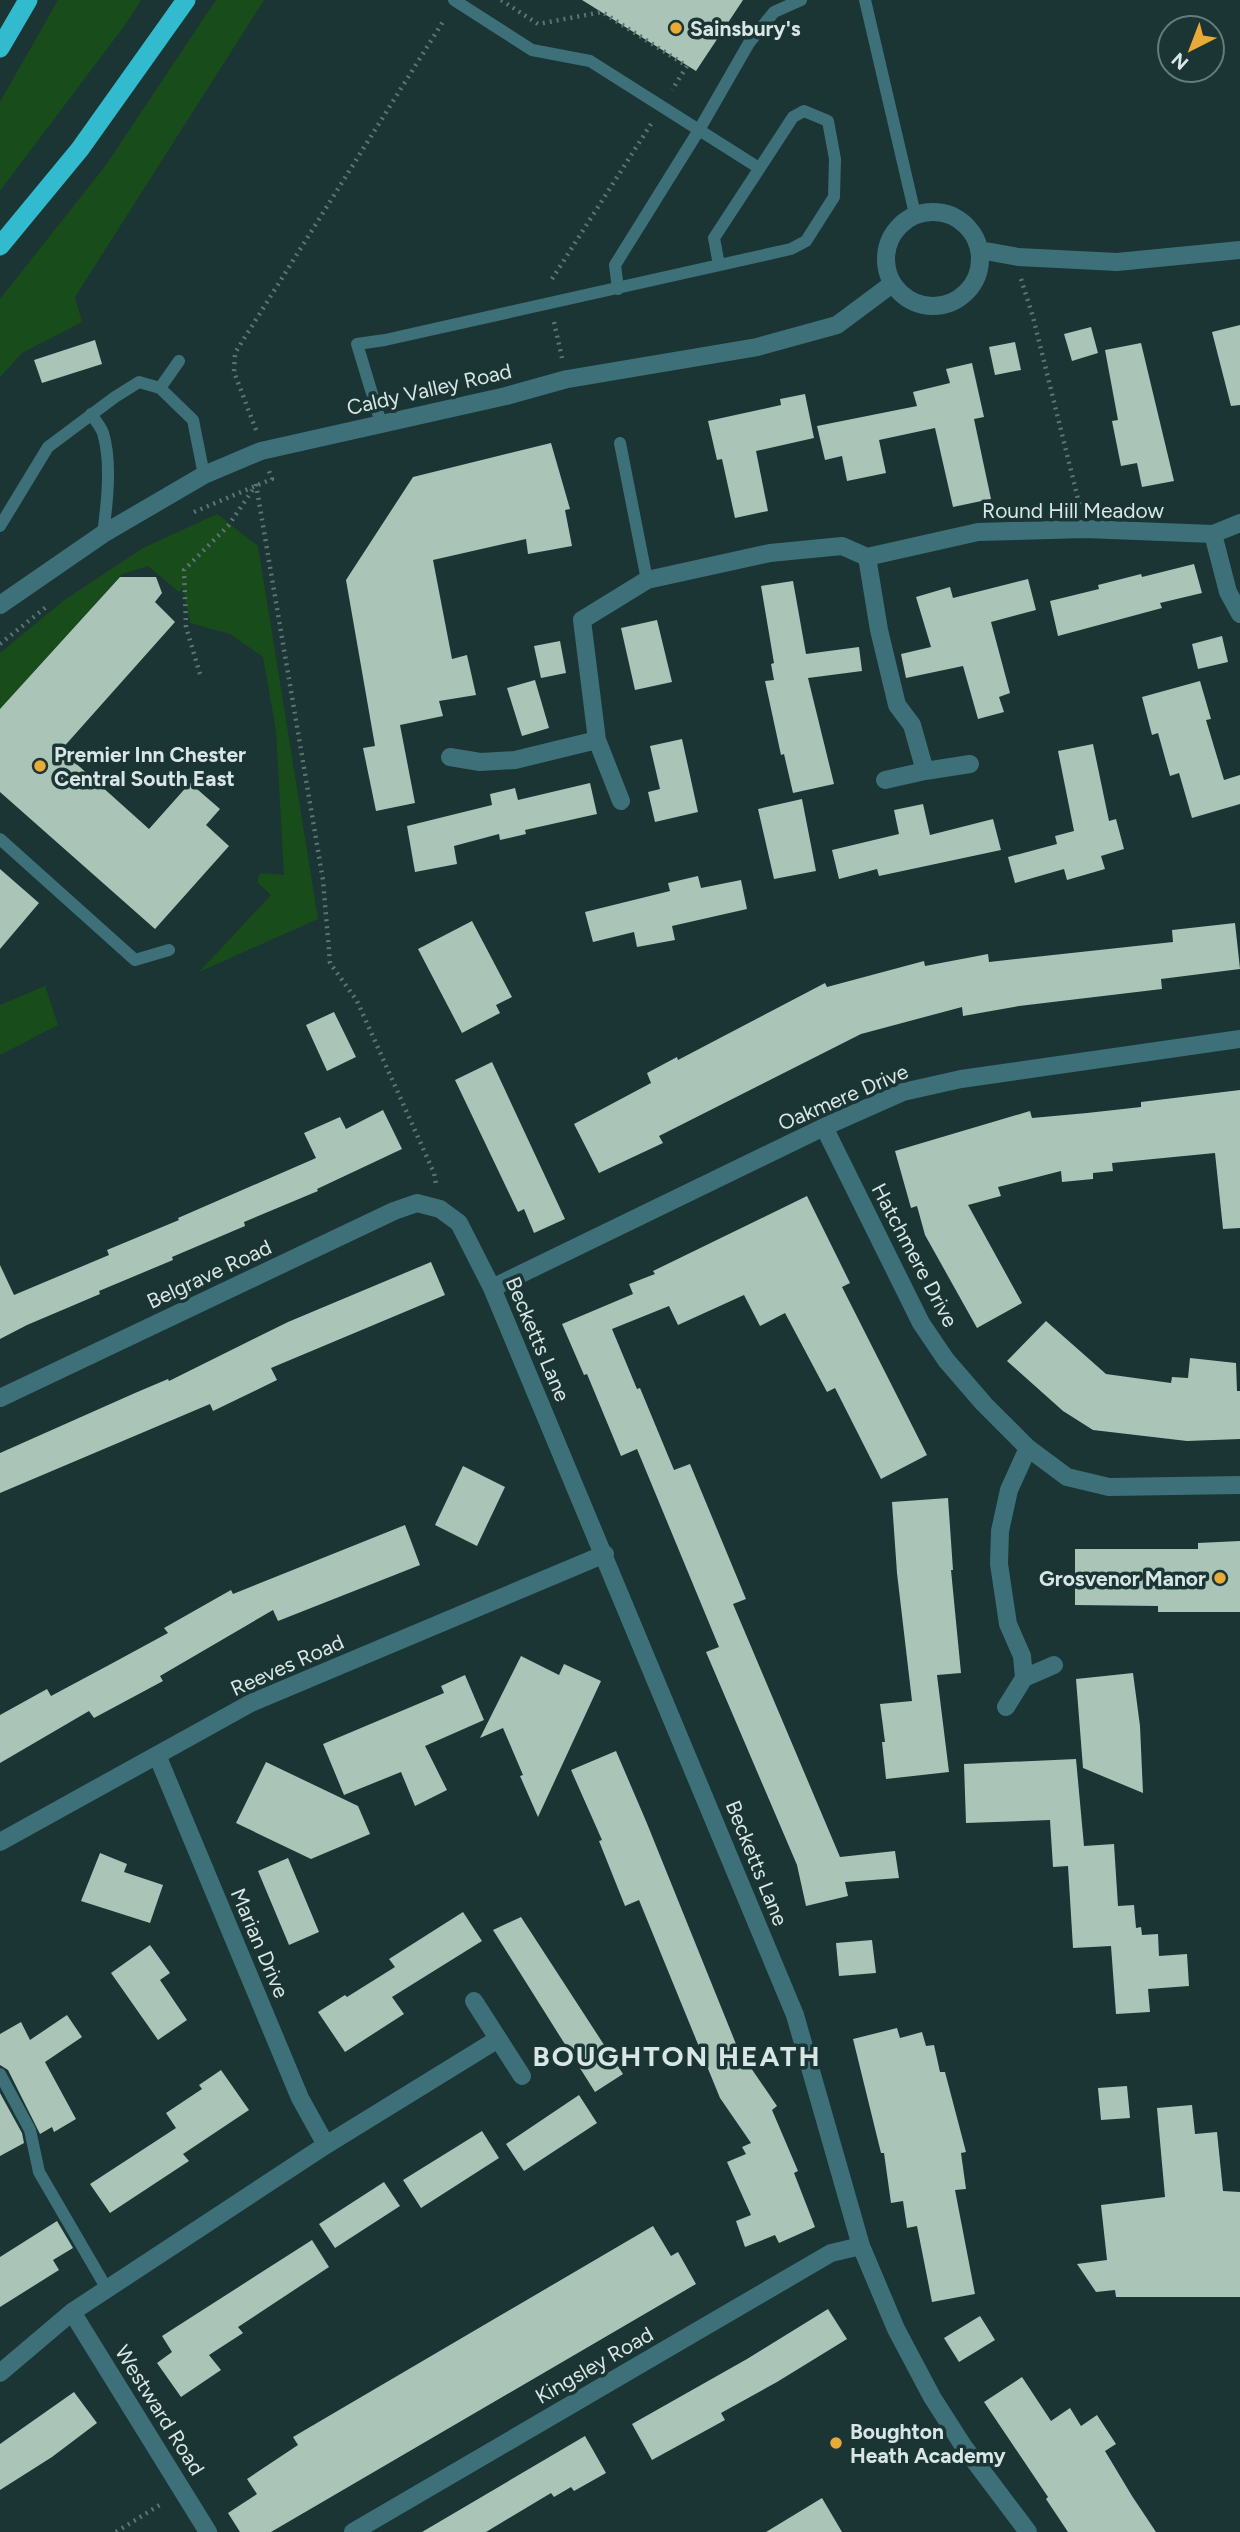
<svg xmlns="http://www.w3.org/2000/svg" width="1240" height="2532" viewBox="0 0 1240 2532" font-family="Figtree,sans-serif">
<rect width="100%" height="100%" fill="#1a3533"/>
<!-- green -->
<path fill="#184d1b" d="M 58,0 L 141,0 L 125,25 L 0,191 L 0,102 Z
M 216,0 L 264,0 L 75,297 L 82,322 L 22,353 L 0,377 L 0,299 L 106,165 Z
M 217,514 L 258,546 L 318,919 L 199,972 L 271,895 L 257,882 L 260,873 L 284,875 L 276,731 L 263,657 L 230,634 L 190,623 L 183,587 L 179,592 L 148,566 L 122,574 L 0,709 L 0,653 L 63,601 L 143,548 Z
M 45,986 L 58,1025 L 0,1055 L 0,1005 Z"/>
<!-- building -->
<path fill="#aac4b8" d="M 582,0 L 743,0 L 696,71 Z
M 1240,325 L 1240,405 L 1231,406 L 1212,332 Z
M 1091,327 L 1098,353 L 1072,361 L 1064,334 Z
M 95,340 L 102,364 L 42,383 L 34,360 Z
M 1015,342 L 1021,370 L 995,375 L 989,347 Z
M 1141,343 L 1174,481 L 1142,487 L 1137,463 L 1121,466 L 1112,421 L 1118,420 L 1105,350 Z
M 972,363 L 984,417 L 974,419 L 991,499 L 953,507 L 935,428 L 879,440 L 886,473 L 847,481 L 842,456 L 825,460 L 817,426 L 917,406 L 913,392 L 950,383 L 946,369 Z
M 805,394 L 814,438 L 756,451 L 768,511 L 735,518 L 722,459 L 717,460 L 708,421 L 781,405 L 780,399 Z
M 551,443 L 570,509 L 565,510 L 572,546 L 528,554 L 526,539 L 433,560 L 452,659 L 467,655 L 476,695 L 439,701 L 443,716 L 400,725 L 415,803 L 376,811 L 363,748 L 375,746 L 346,580 L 413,477 Z
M 1194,564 L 1202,593 L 1160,603 L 1162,608 L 1058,636 L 1050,601 L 1099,589 L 1098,585 L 1141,574 L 1142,577 Z
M 120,577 L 156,577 L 162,593 L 155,602 L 175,622 L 61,750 L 149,829 L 190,783 L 220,809 L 206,825 L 229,846 L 155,929 L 0,792 L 0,709 Z
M 1028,579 L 1036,610 L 991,622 L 1010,693 L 999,697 L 1004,712 L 978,719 L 963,666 L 906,678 L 901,654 L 931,647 L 916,597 L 950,587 L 953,598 Z
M 793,581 L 806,654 L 859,647 L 862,671 L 808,678 L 834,784 L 793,793 L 784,754 L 781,755 L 765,681 L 774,680 L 771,664 L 774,663 L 761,586 Z
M 657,620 L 672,682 L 635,690 L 621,628 Z
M 1222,636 L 1228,662 L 1198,669 L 1192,644 Z
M 560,641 L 566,673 L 541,678 L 534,646 Z
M 535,680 L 549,728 L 522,736 L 507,688 Z
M 1200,681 L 1211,719 L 1206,720 L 1224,780 L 1240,775 L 1240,804 L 1192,818 L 1179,773 L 1170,776 L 1158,733 L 1152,735 L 1142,697 Z
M 682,739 L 698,812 L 655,822 L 648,792 L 660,789 L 650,746 Z
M 1093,744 L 1109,821 L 1116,819 L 1124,849 L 1101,856 L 1105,869 L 1067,880 L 1064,869 L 1015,883 L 1008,857 L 1057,844 L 1055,836 L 1074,831 L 1058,751 Z
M 590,783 L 597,814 L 525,830 L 526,834 L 500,840 L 499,834 L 454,846 L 457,864 L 415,872 L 407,826 L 492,805 L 490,794 L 515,788 L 518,800 Z
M 802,799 L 816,871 L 774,879 L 758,809 Z
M 923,804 L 930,835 L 993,819 L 1001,850 L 879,876 L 877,869 L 839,879 L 832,850 L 899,834 L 894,810 Z
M 0,869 L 39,903 L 0,949 Z
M 698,876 L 701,888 L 741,880 L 747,909 L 672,926 L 675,940 L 637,947 L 634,932 L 593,942 L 585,912 L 670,891 L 668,883 Z
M 472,921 L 512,997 L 496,1005 L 500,1013 L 462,1033 L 418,949 Z
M 1235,923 L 1240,969 L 1161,979 L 1162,989 L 1019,1006 L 963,1016 L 962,1007 L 861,1034 L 659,1136 L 663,1143 L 599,1173 L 574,1124 L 651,1083 L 647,1073 L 677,1057 L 678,1060 L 825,983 L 827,987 L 924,961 L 925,966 L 988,954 L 989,962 L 1173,942 L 1172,930 Z
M 334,1012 L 356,1057 L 327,1071 L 306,1025 Z
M 492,1062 L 565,1219 L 534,1233 L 524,1209 L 518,1212 L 455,1080 Z
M 1240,1090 L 1240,1228 L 1223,1229 L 1215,1153 L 1112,1163 L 1113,1171 L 1093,1173 L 1093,1179 L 1062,1182 L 1061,1171 L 998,1187 L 1001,1196 L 968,1205 L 1022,1303 L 977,1328 L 925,1235 L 917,1206 L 911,1208 L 895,1151 L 1030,1111 L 1032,1118 L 1087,1113 L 1141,1107 L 1141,1102 Z
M 383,1110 L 402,1149 L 317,1189 L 318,1191 L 244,1222 L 245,1226 L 172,1257 L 173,1260 L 99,1291 L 100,1294 L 27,1325 L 0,1339 L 0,1265 L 14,1295 L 109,1255 L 107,1250 L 179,1220 L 178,1218 L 316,1158 L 304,1133 L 340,1117 L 346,1129 Z
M 807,1196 L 850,1283 L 842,1287 L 927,1455 L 881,1479 L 835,1388 L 827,1392 L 785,1313 L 760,1326 L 744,1295 L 678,1325 L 669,1306 L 612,1329 L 637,1389 L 640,1388 L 674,1470 L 690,1464 L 746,1599 L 733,1604 L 840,1857 L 895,1851 L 899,1878 L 845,1882 L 848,1896 L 806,1906 L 797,1865 L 706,1652 L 719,1647 L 637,1449 L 621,1456 L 587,1374 L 584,1375 L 562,1324 L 633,1294 L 629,1284 L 655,1274 L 653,1271 Z
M 431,1262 L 445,1295 L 271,1368 L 277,1380 L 213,1411 L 210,1404 L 0,1493 L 0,1453 L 135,1393 L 168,1379 L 169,1381 L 288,1322 Z
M 1046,1321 L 1106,1374 L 1171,1383 L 1172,1377 L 1188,1378 L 1190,1358 L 1236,1363 L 1237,1391 L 1240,1391 L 1240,1439 L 1187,1441 L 1093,1430 L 1063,1411 L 1007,1361 Z
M 463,1466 L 505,1487 L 477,1546 L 435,1525 Z
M 948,1498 L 953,1570 L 951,1570 L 961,1673 L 937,1675 L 949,1772 L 886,1779 L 882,1742 L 885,1742 L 880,1704 L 912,1701 L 897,1573 L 892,1502 Z
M 405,1525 L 420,1565 L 278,1621 L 273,1610 L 160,1676 L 163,1681 L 94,1718 L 89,1711 L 0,1763 L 0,1715 L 47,1689 L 51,1696 L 109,1665 L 168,1633 L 164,1628 L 231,1590 L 233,1594 Z
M 1240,1541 L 1240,1612 L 1158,1612 L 1158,1606 L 1075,1605 L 1075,1549 L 1198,1549 L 1198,1543 Z
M 521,1656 L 559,1675 L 564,1664 L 601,1681 L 538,1817 L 520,1776 L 523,1775 L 503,1728 L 480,1738 Z
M 1133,1673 L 1140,1726 L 1143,1793 L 1083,1768 L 1076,1679 Z
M 465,1675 L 484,1720 L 425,1746 L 447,1790 L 415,1806 L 401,1772 L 344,1795 L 323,1744 L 444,1693 L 441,1686 Z
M 616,1751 L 646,1821 L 738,2049 L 777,2106 L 772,2110 L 798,2171 L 794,2173 L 815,2227 L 779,2243 L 775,2235 L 745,2247 L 736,2221 L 751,2215 L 727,2162 L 746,2154 L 742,2147 L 751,2143 L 720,2098 L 639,1900 L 625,1906 L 599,1841 L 602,1840 L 571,1770 Z
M 1076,1759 L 1084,1846 L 1114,1844 L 1118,1906 L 1134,1905 L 1136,1928 L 1141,1927 L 1142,1935 L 1158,1934 L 1159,1956 L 1187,1954 L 1189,1986 L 1148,1989 L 1150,2012 L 1116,2014 L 1111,1946 L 1073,1948 L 1068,1866 L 1053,1867 L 1050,1820 L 966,1823 L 964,1764 Z
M 266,1762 L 358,1806 L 370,1834 L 311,1859 L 236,1823 Z
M 100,1853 L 127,1864 L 124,1872 L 163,1885 L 150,1923 L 81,1901 Z
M 288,1858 L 319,1932 L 289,1945 L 258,1871 Z
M 463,1912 L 482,1941 L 392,1997 L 404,2014 L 345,2052 L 318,2012 L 345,1995 L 347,1997 L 395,1967 L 389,1959 Z
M 521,1917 L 623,2074 L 595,2092 L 493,1930 Z
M 872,1940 L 876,1973 L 839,1976 L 836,1943 Z
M 150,1945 L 170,1973 L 160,1980 L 187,2020 L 158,2040 L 111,1973 Z
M 67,2015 L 82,2037 L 45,2062 L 76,2119 L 54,2132 L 52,2127 L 40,2134 L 8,2070 L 0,2065 L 0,2034 L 21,2022 L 30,2040 Z
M 897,2028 L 900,2038 L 922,2032 L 926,2046 L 934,2045 L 940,2072 L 945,2072 L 966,2152 L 961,2153 L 966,2189 L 955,2190 L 975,2294 L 932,2302 L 917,2226 L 907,2228 L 903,2201 L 891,2203 L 884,2153 L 881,2153 L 853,2039 Z
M 221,2070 L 249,2110 L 183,2154 L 189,2161 L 110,2213 L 90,2184 L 176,2128 L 166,2113 L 202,2089 L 199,2085 Z
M 1127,2086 L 1130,2118 L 1101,2120 L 1098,2088 Z
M 0,2093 L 22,2133 L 24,2143 L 0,2156 Z
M 579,2095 L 597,2123 L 524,2171 L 506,2144 Z
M 1192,2105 L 1195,2134 L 1217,2132 L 1223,2191 L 1240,2192 L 1240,2297 L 1116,2297 L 1115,2290 L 1096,2292 L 1077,2264 L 1107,2260 L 1101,2205 L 1165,2197 L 1157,2108 Z
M 482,2131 L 499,2158 L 421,2208 L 403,2180 Z
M 384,2182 L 400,2206 L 335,2248 L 319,2224 Z
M 57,2221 L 73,2248 L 53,2260 L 59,2270 L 0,2307 L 0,2257 Z
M 653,2226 L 671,2256 L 678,2252 L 696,2284 L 271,2532 L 240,2532 L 228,2513 L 257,2494 L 247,2479 L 298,2445 L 293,2437 Z
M 312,2240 L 329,2267 L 238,2327 L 243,2333 L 209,2355 L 221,2370 L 181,2397 L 157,2363 L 172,2352 L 162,2336 Z
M 828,2309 L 847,2339 L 777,2382 L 721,2413 L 725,2420 L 652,2460 L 632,2424 L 747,2359 Z
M 980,2316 L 995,2340 L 959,2362 L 944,2338 Z
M 1022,2377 L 1051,2421 L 1070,2408 L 1081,2426 L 1097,2415 L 1116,2444 L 1105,2451 L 1132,2496 L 1156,2532 L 1068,2532 L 1046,2499 L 1048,2497 L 984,2402 Z
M 74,2392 L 97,2423 L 52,2457 L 0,2490 L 0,2444 Z
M 585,2436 L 606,2473 L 574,2491 L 571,2487 L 554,2497 L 551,2493 L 486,2532 L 422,2532 Z
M 822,2498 L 842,2532 L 766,2532 Z"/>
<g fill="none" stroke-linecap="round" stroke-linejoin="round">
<!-- path -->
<path stroke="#5d7472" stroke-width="4.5" stroke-dasharray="2 5" stroke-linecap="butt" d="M 501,0 L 538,24 L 602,12 L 687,66 L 672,90
M 552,279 L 651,124
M 1021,279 L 1033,317 L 1080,507
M 554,322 L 562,358
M 256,430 L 234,372 L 235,353 L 444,20
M 256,484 L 323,880 L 330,963 L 357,1001 L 434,1173 L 436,1184
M 194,512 L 272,479 L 269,471
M 0,644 L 46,607
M 200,674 L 186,627 L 184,570 L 228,526 L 256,485
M 116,2532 L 163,2503"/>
<!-- service -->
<path stroke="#3d7078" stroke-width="12" d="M 454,0 L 532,50 L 590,61 L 699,130 L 749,43 L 774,12 L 801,0
M 865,0 L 915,214
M 618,289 L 615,265 L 699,130 L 759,168
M 160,388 L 179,361
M 91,414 C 95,420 101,427 103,433 C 112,462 107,504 103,534
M 381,423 L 357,344 L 385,340 L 791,249 L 806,241 L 834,197 L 835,159 L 828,121 L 804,111 L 793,117 L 714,238 L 719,265
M 620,443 L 647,580
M 0,526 L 48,447 L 115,397 L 139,382 L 160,388 L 193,420 L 204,475
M 0,839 L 135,960 L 169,950
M 0,2074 L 30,2130 L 39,2172 L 107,2289"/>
<!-- minor -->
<path stroke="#3d7078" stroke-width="18" d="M 1213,534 L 1228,592 L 1240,614
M 867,557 L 879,630 L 897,705 L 912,725 L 925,771 L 970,764
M 597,740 L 621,801
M 450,757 L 480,762 L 515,760 L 597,740 L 582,620 L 647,580 L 770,553 L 842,546 L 867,557 L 978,532 L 1085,529 L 1213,534 L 1240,523
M 885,780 L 925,771
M 824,1127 L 921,1323 L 946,1360 L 984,1404 L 1028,1448 L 1067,1477 L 1109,1487 L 1240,1485
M 492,1288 L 824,1127 L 903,1092 L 961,1079 L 1240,1039
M 0,1398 L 394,1211 L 417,1203 L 440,1209 L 459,1223 L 492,1288 L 795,2015 L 861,2246 L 896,2329 L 932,2397 L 964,2447 L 1028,2532
M 1024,1678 L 1054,1665
M 1006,1707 L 1024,1678 L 1022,1656 L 1008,1624 L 999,1564 L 1000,1531 L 1009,1490 L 1028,1448
M 0,1842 L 251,1703 L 605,1554
M 474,2001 L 522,2076
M 326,2145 L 498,2039
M 72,2312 L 208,2532
M 0,2373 L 72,2312 L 326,2145 L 300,2098 L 157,1755
M 353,2532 L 831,2253 L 861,2246"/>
<!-- tertiary -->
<path stroke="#3d7078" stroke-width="18" d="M886 259a47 47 0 1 1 94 0a47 47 0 1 1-94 0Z
M 980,250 L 1018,257 L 1117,262 L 1240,250
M 0,605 L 103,534 L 204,475 L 261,451 L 506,396 L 567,379 L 757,347 L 837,325 L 892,284"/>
<!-- trunk -->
<path stroke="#32bbce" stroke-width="19" d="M 0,48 L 28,0
M 0,246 L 80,149 L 186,0"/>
</g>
<!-- markers -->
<g fill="#e8ab37" stroke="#1a3533" stroke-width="2.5">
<circle cx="676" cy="28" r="7"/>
<circle cx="40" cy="766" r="7"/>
<circle cx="1220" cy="1578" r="7"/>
<circle cx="836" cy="2443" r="7"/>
</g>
<g text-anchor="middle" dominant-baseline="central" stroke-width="7" stroke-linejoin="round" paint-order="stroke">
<!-- poi labels -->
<g font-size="21" font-weight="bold" fill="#d8e7e5" stroke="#1a3533" text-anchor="start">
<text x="690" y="28">Sainsbury's</text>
<text x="54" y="754">Premier Inn Chester<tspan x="54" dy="24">Central South East</tspan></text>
<text x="1206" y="1578" text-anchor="end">Grosvenor Manor</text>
<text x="850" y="2431">Boughton<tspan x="850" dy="24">Heath Academy</tspan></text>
</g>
<!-- street labels -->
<g font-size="21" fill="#d8e7e5" stroke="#1a3533">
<text transform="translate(429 389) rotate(-13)">Caldy Valley Road</text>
<text x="1073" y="510">Round Hill Meadow</text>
<text transform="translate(843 1097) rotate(-23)">Oakmere Drive</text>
<text transform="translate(915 1255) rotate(62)">Hatchmere Drive</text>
<text transform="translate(209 1274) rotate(-25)">Belgrave Road</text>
<text transform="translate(538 1339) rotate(67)">Becketts Lane</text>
<text transform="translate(287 1665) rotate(-24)">Reeves Road</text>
<text transform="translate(757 1863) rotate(68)">Becketts Lane</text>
<text transform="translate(260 1943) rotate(67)">Marian Drive</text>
<text transform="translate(594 2365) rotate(-30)">Kingsley Road</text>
<text transform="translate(160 2410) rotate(58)">Westward Road</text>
</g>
<!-- district labels -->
<g font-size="28" font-weight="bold" letter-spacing="2" fill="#d8e7e5" stroke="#1a3533">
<text x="677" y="2056">BOUGHTON HEATH</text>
</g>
</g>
<!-- north arrow -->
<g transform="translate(1191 49) rotate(222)"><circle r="33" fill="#1a3533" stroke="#667c7a" stroke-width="2"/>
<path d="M0-5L12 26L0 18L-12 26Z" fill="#e8ab37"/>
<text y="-10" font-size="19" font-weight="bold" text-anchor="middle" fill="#d8e7e5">N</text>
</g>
</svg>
